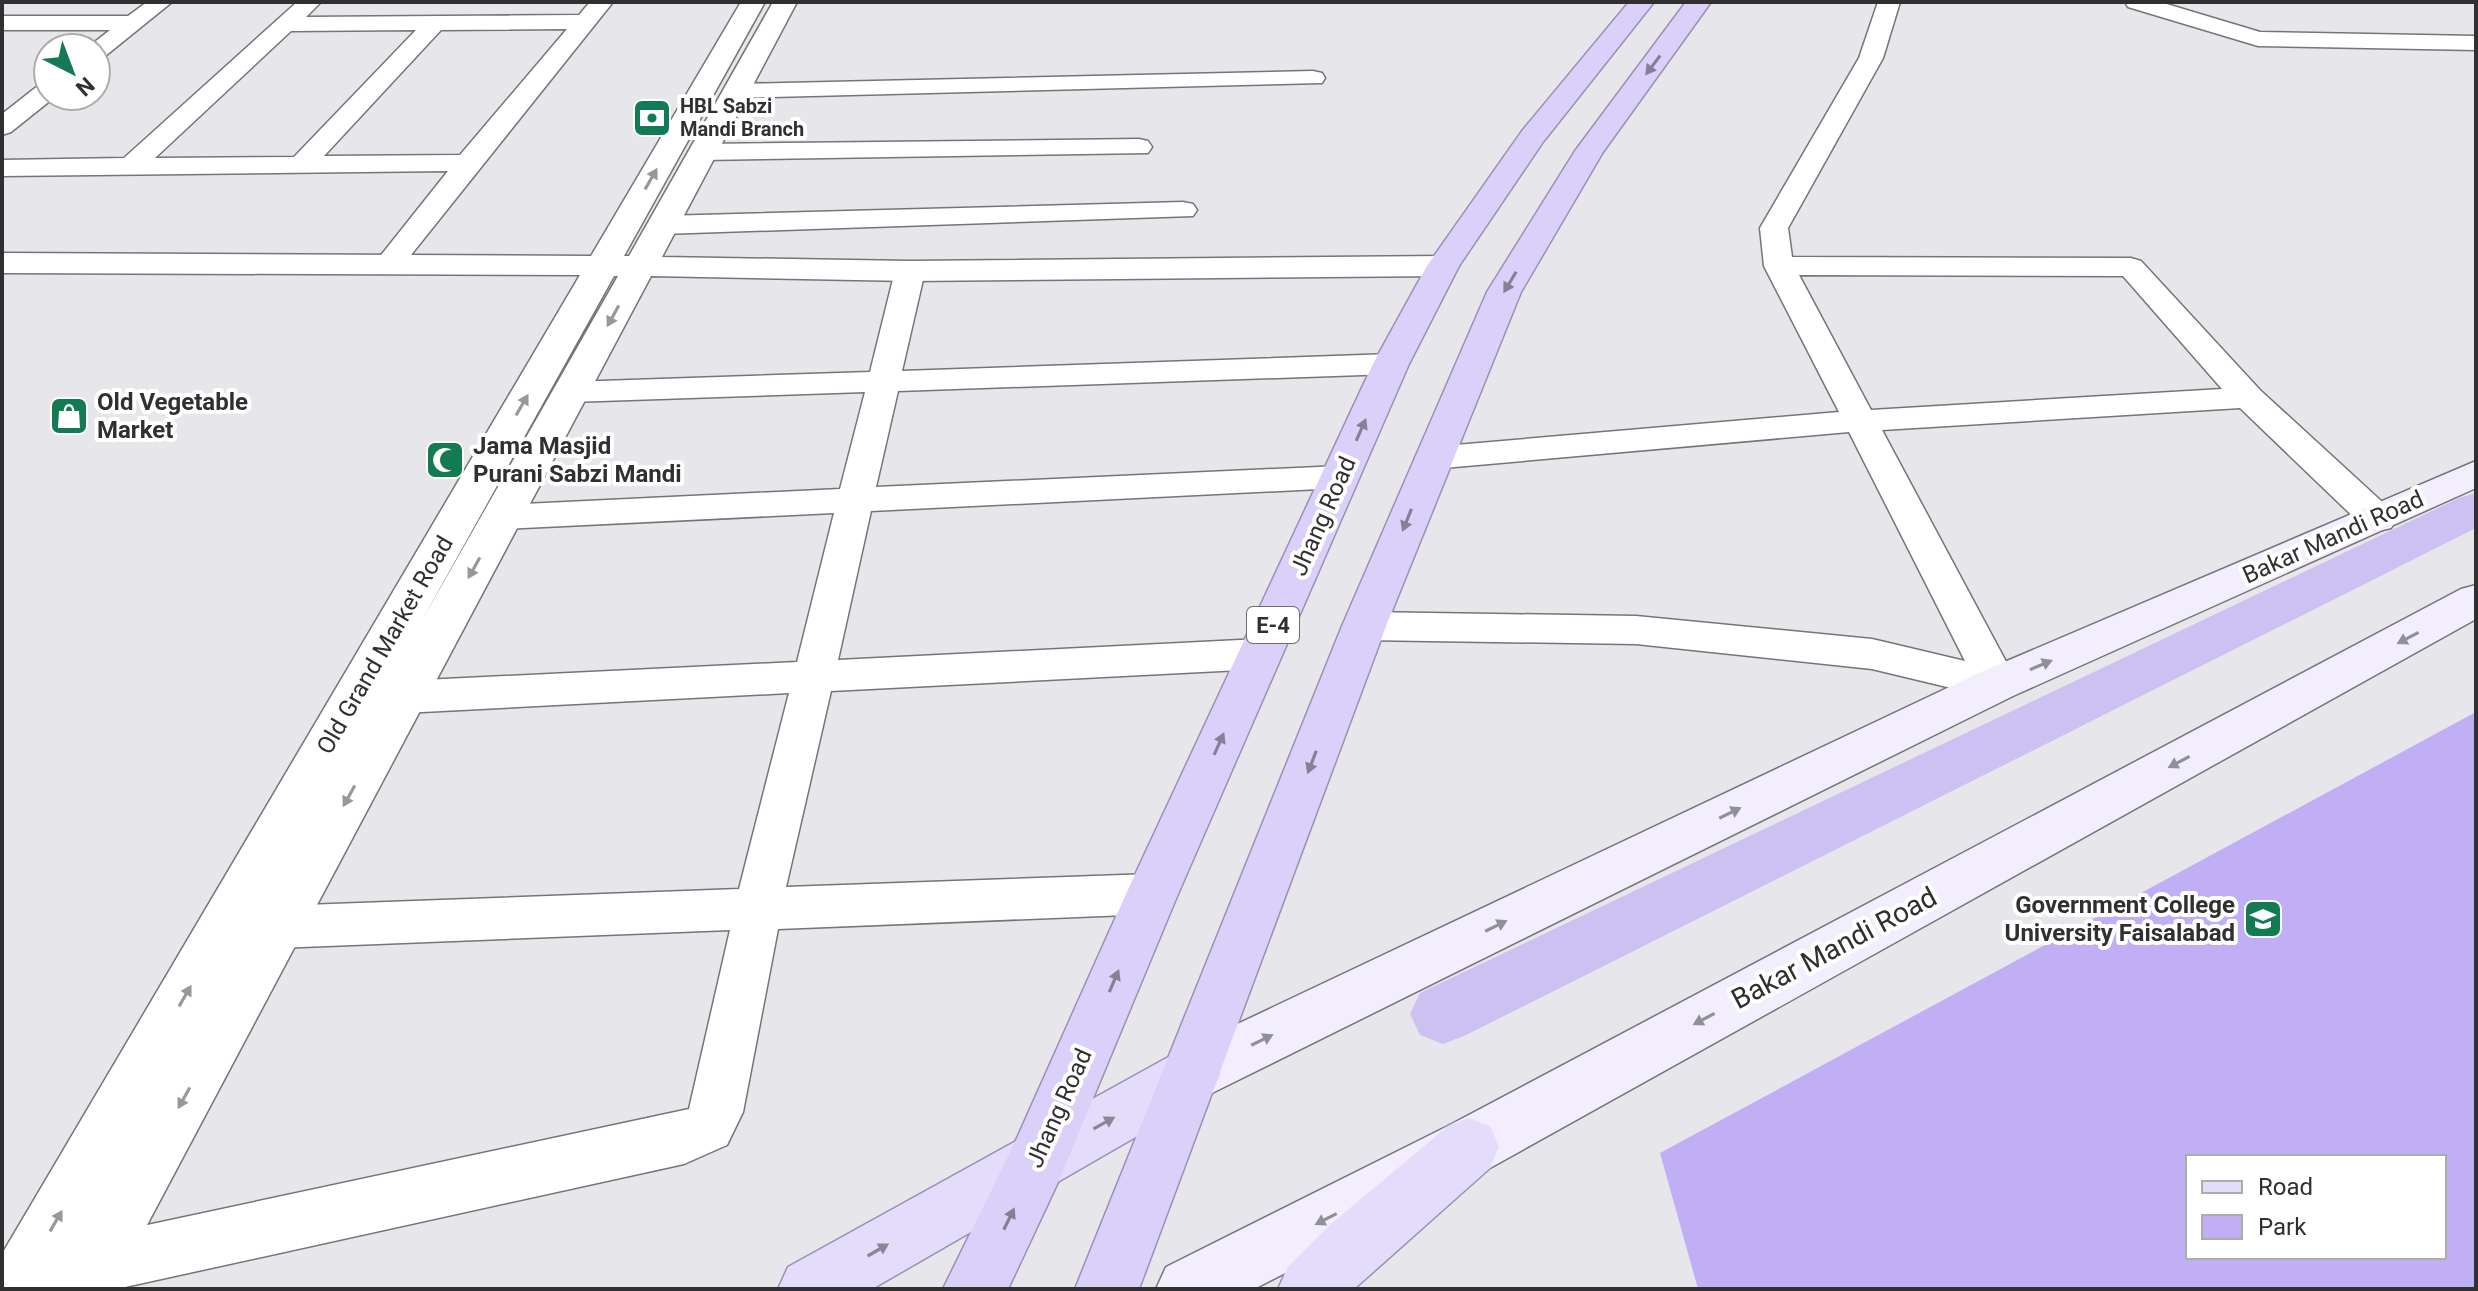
<svg xmlns="http://www.w3.org/2000/svg" width="2478" height="1291" viewBox="0 0 2478 1291" font-family="Roboto,sans-serif">
<rect width="100%" height="100%" fill="#e7e6ea"/>
<!-- green -->
<path fill="#c1aff5" fill-rule="evenodd" d="M 2476,712 L 2476,1289 L 1698,1289 L 1660,1153 ZM 2188,1157 L 2444,1157 L 2444,1257 L 2188,1257 Z"/>
<g fill="none" stroke-linecap="round" stroke-linejoin="round">
<!-- canal -->
<path fill="#cdc1f3" fill-rule="evenodd" d="M 2476,493 L 2476,528 L 1466,1035 L 1443,1044 L 1420,1035 L 1410,1014 L 1420,993 L 2459,498 Z"/>
<defs>
<path id="minor" d="M 147,2 L 172,2 L 104,57 L 96,59 L 96,48 L 87,48 L 110,30 L 2,30 L 2,16 L 128,16 Z
M 297,2 L 321,2 L 306,17 L 579,15 L 590,2 L 613,2 L 399,270 L 389,273 L 379,270 L 374,264 L 448,171 L 2,176 L 2,160 L 124,158 ZM 567,29 L 460,155 L 324,156 L 441,30 ZM 416,30 L 294,157 L 155,158 L 291,31 Z
M 1878,2 L 1900,2 L 1883,58 L 1788,228 L 1792,257 L 2131,258 L 2141,261 L 2260,390 L 2391,510 L 2396,519 L 2391,528 L 2378,531 L 2365,528 L 2240,408 L 1882,430 L 2018,684 L 2012,695 L 1997,699 L 1872,669 L 1636,644 L 1364,640 L 1350,636 L 1344,626 L 1350,616 L 1364,612 L 1636,616 L 1872,639 L 1965,661 L 1849,432 L 1432,469 L 1420,466 L 1415,458 L 1420,450 L 1432,447 L 1839,412 L 1764,266 L 1760,228 L 1859,58 ZM 1799,275 L 2123,276 L 2222,389 L 1871,410 Z
M 2125,2 L 2160,2 L 2260,32 L 2476,36 L 2476,50 L 2258,46 L 2128,7 Z
M 1313,71 L 1322,73 L 1325,78 L 1322,83 L 736,98 L 727,96 L 724,91 L 727,86 L 736,84 Z
M 48,83 L 48,96 L 56,96 L 11,132 L 2,135 L 2,114 L 39,85 Z
M 1139,139 L 1148,141 L 1152,147 L 1148,153 L 703,160 L 694,158 L 690,152 L 694,146 L 703,144 Z
M 1183,202 L 1193,204 L 1197,210 L 1193,216 L 663,234 L 653,231 L 649,225 L 653,219 L 663,216 Z
M 910,262 L 920,265 L 925,271 L 902,371 L 1391,354 L 1402,357 L 1407,364 L 1402,371 L 1391,374 L 898,391 L 876,487 L 1340,466 L 1352,469 L 1358,477 L 1352,485 L 1340,488 L 871,511 L 838,660 L 1260,639 L 1274,644 L 1280,654 L 1274,664 L 1260,669 L 831,691 L 786,887 L 1152,874 L 1169,880 L 1175,894 L 1169,908 L 1152,914 L 778,929 L 743,1112 L 727,1145 L 684,1164 L 116,1289 L 71,1286 L 62,1266 L 71,1246 L 91,1237 L 689,1109 L 730,930 L 277,948 L 260,942 L 253,927 L 260,912 L 277,906 L 739,889 L 789,693 L 403,713 L 388,708 L 382,697 L 388,686 L 403,681 L 797,662 L 834,513 L 502,529 L 489,526 L 484,517 L 489,508 L 502,505 L 840,489 L 865,392 L 571,402 L 559,399 L 554,392 L 559,385 L 571,382 L 870,372 L 895,271 L 900,265 Z"/>
<path id="tertiary" d="M 741,2 L 765,2 L 624,256 L 629,256 L 773,2 L 797,2 L 662,257 L 910,261 L 1443,256 L 1454,259 L 1459,266 L 1454,273 L 1443,276 L 910,281 L 651,276 L 113,1289 L 2,1289 L 2,1254 L 580,275 L 2,273 L 2,253 L 591,256 ZM 614,276 L 618,276 L 421,622 Z"/>
<path id="secondary" d="M 2476,461 L 2476,488 L 2013,696 L 1212,1093 L 1192,1101 L 1172,1093 L 1163,1074 L 1172,1055 L 1981,672 Z
M 2476,585 L 2476,619 L 1490,1168 L 1254,1289 L 1156,1289 L 1166,1267 L 1448,1126 L 2461,589 Z"/>
<path id="primary" d="M 1192,1047 L 1212,1055 L 1221,1074 L 1212,1093 L 872,1289 L 778,1289 L 788,1267 L 1172,1055 Z
M 1469,1118 L 1490,1126 L 1499,1147 L 1490,1168 L 1354,1289 L 1278,1289 L 1288,1267 L 1331,1224 L 1448,1126 Z"/>
<path id="trunk" d="M 1629,2 L 1654,2 L 1543,142 L 1459,266 L 1409,364 L 1178,894 L 1059,1180 L 1008,1289 L 943,1289 L 1017,1138 L 1126,894 L 1373,364 L 1427,266 L 1522,131 Z
M 1686,2 L 1711,2 L 1603,152 L 1521,292 L 1386,626 L 1139,1289 L 1075,1289 L 1342,626 L 1487,292 L 1575,151 Z"/>
</defs>
<!-- minor casing -->
<use href="#minor" stroke="#757478" stroke-width="3"/>
<!-- tertiary casing -->
<use href="#tertiary" stroke="#757478" stroke-width="3"/>
<!-- secondary casing -->
<use href="#secondary" stroke="#757478" stroke-width="3"/>
<!-- primary casing -->
<use href="#primary" stroke="#9991b3" stroke-width="3"/>
<!-- trunk casing -->
<use href="#trunk" stroke="#9991b3" stroke-width="3"/>
<!-- minor -->
<use href="#minor" fill="#fff" fill-rule="evenodd"/>
<!-- tertiary -->
<use href="#tertiary" fill="#fff" fill-rule="evenodd"/>
<!-- secondary -->
<use href="#secondary" fill="#f2eefd" fill-rule="evenodd"/>
<!-- primary -->
<use href="#primary" fill="#e4dcfb" fill-rule="evenodd"/>
<!-- trunk -->
<use href="#trunk" fill="#dbd0fa" fill-rule="evenodd"/>
</g>
<!-- one-way arrows -->
<defs><path id="oneway-solid" d="M-6-.8H1V-3.2L6.5 0L1 3.2V.8H-6Z" transform="scale(2)"/></defs>
<g fill="#868096">
<use href="#oneway-solid" transform="translate(1653 65) rotate(127)"/>
<use href="#oneway-solid" transform="translate(1510 282) rotate(121)"/>
<use href="#oneway-solid" transform="translate(1361 430) rotate(-66)"/>
<use href="#oneway-solid" transform="translate(1407 520) rotate(112)"/>
<use href="#oneway-solid" transform="translate(1219 744) rotate(-66)"/>
<use href="#oneway-solid" transform="translate(1312 762) rotate(111)"/>
<use href="#oneway-solid" transform="translate(1114 981) rotate(-67)"/>
<use href="#oneway-solid" transform="translate(1009 1219) rotate(-64)"/>
</g>
<g fill="#989898">
<use href="#oneway-solid" transform="translate(651 179) rotate(-60)"/>
<use href="#oneway-solid" transform="translate(613 316) rotate(119)"/>
<use href="#oneway-solid" transform="translate(522 405) rotate(-60)"/>
<use href="#oneway-solid" transform="translate(474 568) rotate(119)"/>
<use href="#oneway-solid" transform="translate(349 796) rotate(119)"/>
<use href="#oneway-solid" transform="translate(185 996) rotate(-60)"/>
<use href="#oneway-solid" transform="translate(184 1098) rotate(119)"/>
<use href="#oneway-solid" transform="translate(56 1221) rotate(-60)"/>
</g>
<g fill="#918f97">
<use href="#oneway-solid" transform="translate(2408 638) rotate(152)"/>
<use href="#oneway-solid" transform="translate(2041 665) rotate(-23)"/>
<use href="#oneway-solid" transform="translate(2179 762) rotate(152)"/>
<use href="#oneway-solid" transform="translate(1730 813) rotate(-26)"/>
<use href="#oneway-solid" transform="translate(1496 926) rotate(-26)"/>
<use href="#oneway-solid" transform="translate(1704 1019) rotate(152)"/>
<use href="#oneway-solid" transform="translate(1262 1040) rotate(-26)"/>
<use href="#oneway-solid" transform="translate(1326 1219) rotate(153)"/>
</g>
<g fill="#8a8696">
<use href="#oneway-solid" transform="translate(1104 1123) rotate(-29)"/>
<use href="#oneway-solid" transform="translate(878 1250) rotate(-30)"/>
</g>
<!-- icons -->
<defs>
<symbol id="bank-square" viewBox="-11 -11 22 22"><rect x="-9" y="-9" width="18" height="18" rx="4" fill="#137b54" stroke="#fff"/><path d="M-6-4H6V4H-6ZM0-2.3a2.3 2.3 0 1 0 0 4.6a2.3 2.3 0 1 0 0-4.6Z" fill="#fff"/></symbol>
<symbol id="shop-square" viewBox="-11 -11 22 22"><rect x="-9" y="-9" width="18" height="18" rx="4" fill="#137b54" stroke="#fff"/><path d="M-5-2.5h2.3a2.7 3.5 0 0 1 5.4 0H5L5.5 6h-11ZM-1.5-2.5h3a1.5 2.3 0 0 0-3 0Z" fill="#fff"/></symbol>
<symbol id="mosque-square" viewBox="-11 -11 22 22"><rect x="-9" y="-9" width="18" height="18" rx="4" fill="#137b54" stroke="#fff"/><path d="M3.5-4.9A6 6 0 1 0 3.5 4.9A5 5 0 1 1 3.5-4.9Z" fill="#fff"/></symbol>
<symbol id="university-square" viewBox="-11 -11 22 22"><rect x="-9" y="-9" width="18" height="18" rx="4" fill="#137b54" stroke="#fff"/><path d="M0-5L7-2L0 1L-7-2ZM-4 1L0 2.5L4 1V4Q0 6-4 4Z" fill="#fff"/></symbol>
</defs>
<g fill-rule="evenodd">
<use href="#bank-square" x="630" y="96" width="44" height="44"/>
<use href="#shop-square" x="47" y="394" width="44" height="44"/>
<use href="#mosque-square" x="423" y="438" width="44" height="44"/>
<use href="#university-square" x="2241" y="897" width="44" height="44"/>
</g>
<g text-anchor="middle" dominant-baseline="central" stroke-width="8" stroke-linejoin="round" paint-order="stroke">
<!-- far-poi labels -->
<g font-size="20" font-weight="bold" fill="#303031" stroke="#fff" text-anchor="start">
<text x="680" y="106">HBL Sabzi<tspan x="680" dy="23">Mandi Branch</tspan></text>
</g>
<!-- shield labels -->
<rect fill="#fff" stroke="#6e6e6f" stroke-width="2" x="1247" y="607" width="52" height="36" rx="6"/>
<g font-size="22" font-weight="bold" fill="#303031">
<text x="1273" y="625">E-4</text>
</g>
<!-- poi labels -->
<g font-size="24" font-weight="bold" fill="#303031" stroke="#fff" text-anchor="start">
<text x="97" y="402">Old Vegetable<tspan x="97" dy="28">Market</tspan></text>
<text x="473" y="446">Jama Masjid<tspan x="473" dy="28">Purani Sabzi Mandi</tspan></text>
<text x="2235" y="905" text-anchor="end">Government College<tspan x="2235" dy="28">University Faisalabad</tspan></text>
</g>
<!-- street labels -->
<g font-size="24" fill="#303031" stroke="#fff">
<text transform="translate(1323 516) rotate(-66)">Jhang Road</text>
<text transform="translate(2333 537) rotate(-24)">Bakar Mandi Road</text>
<text transform="translate(385 645) rotate(-60)">Old Grand Market Road</text>
<text transform="translate(1059 1108) rotate(-66)">Jhang Road</text>
</g>
<!-- near-street labels -->
<g font-size="28" fill="#303031" stroke="#fff">
<text transform="translate(1834 948) rotate(-28)">Bakar Mandi Road</text>
</g>
</g>
<!-- border -->
<rect width="2478" height="1291" fill="none" stroke="#303031" stroke-width="8"/>
<!-- legend -->
<rect x="2186" y="1155" width="260" height="104" fill="#ffffff" stroke="#acacad" stroke-width="2"/>
<rect x="2202" y="1181" width="40" height="12" fill="#e4dcfb" stroke="#acacad" stroke-width="2"/>
<text x="2258" y="1195" font-size="24" fill="#303031">Road</text>
<rect x="2202" y="1215" width="40" height="24" fill="#c1aff5" stroke="#acacad" stroke-width="2"/>
<text x="2258" y="1235" font-size="24" fill="#303031">Park</text>
<!-- north arrow -->
<g transform="translate(72 72) rotate(138)"><circle r="38" fill="#ffffff" stroke="#acacad" stroke-width="2"/>
<path d="M0-6L14 30L0 20L-14 30Z" fill="#137b54"/>
<text y="-12" font-size="22" font-weight="bold" text-anchor="middle" fill="#303031">N</text>
</g>
</svg>
